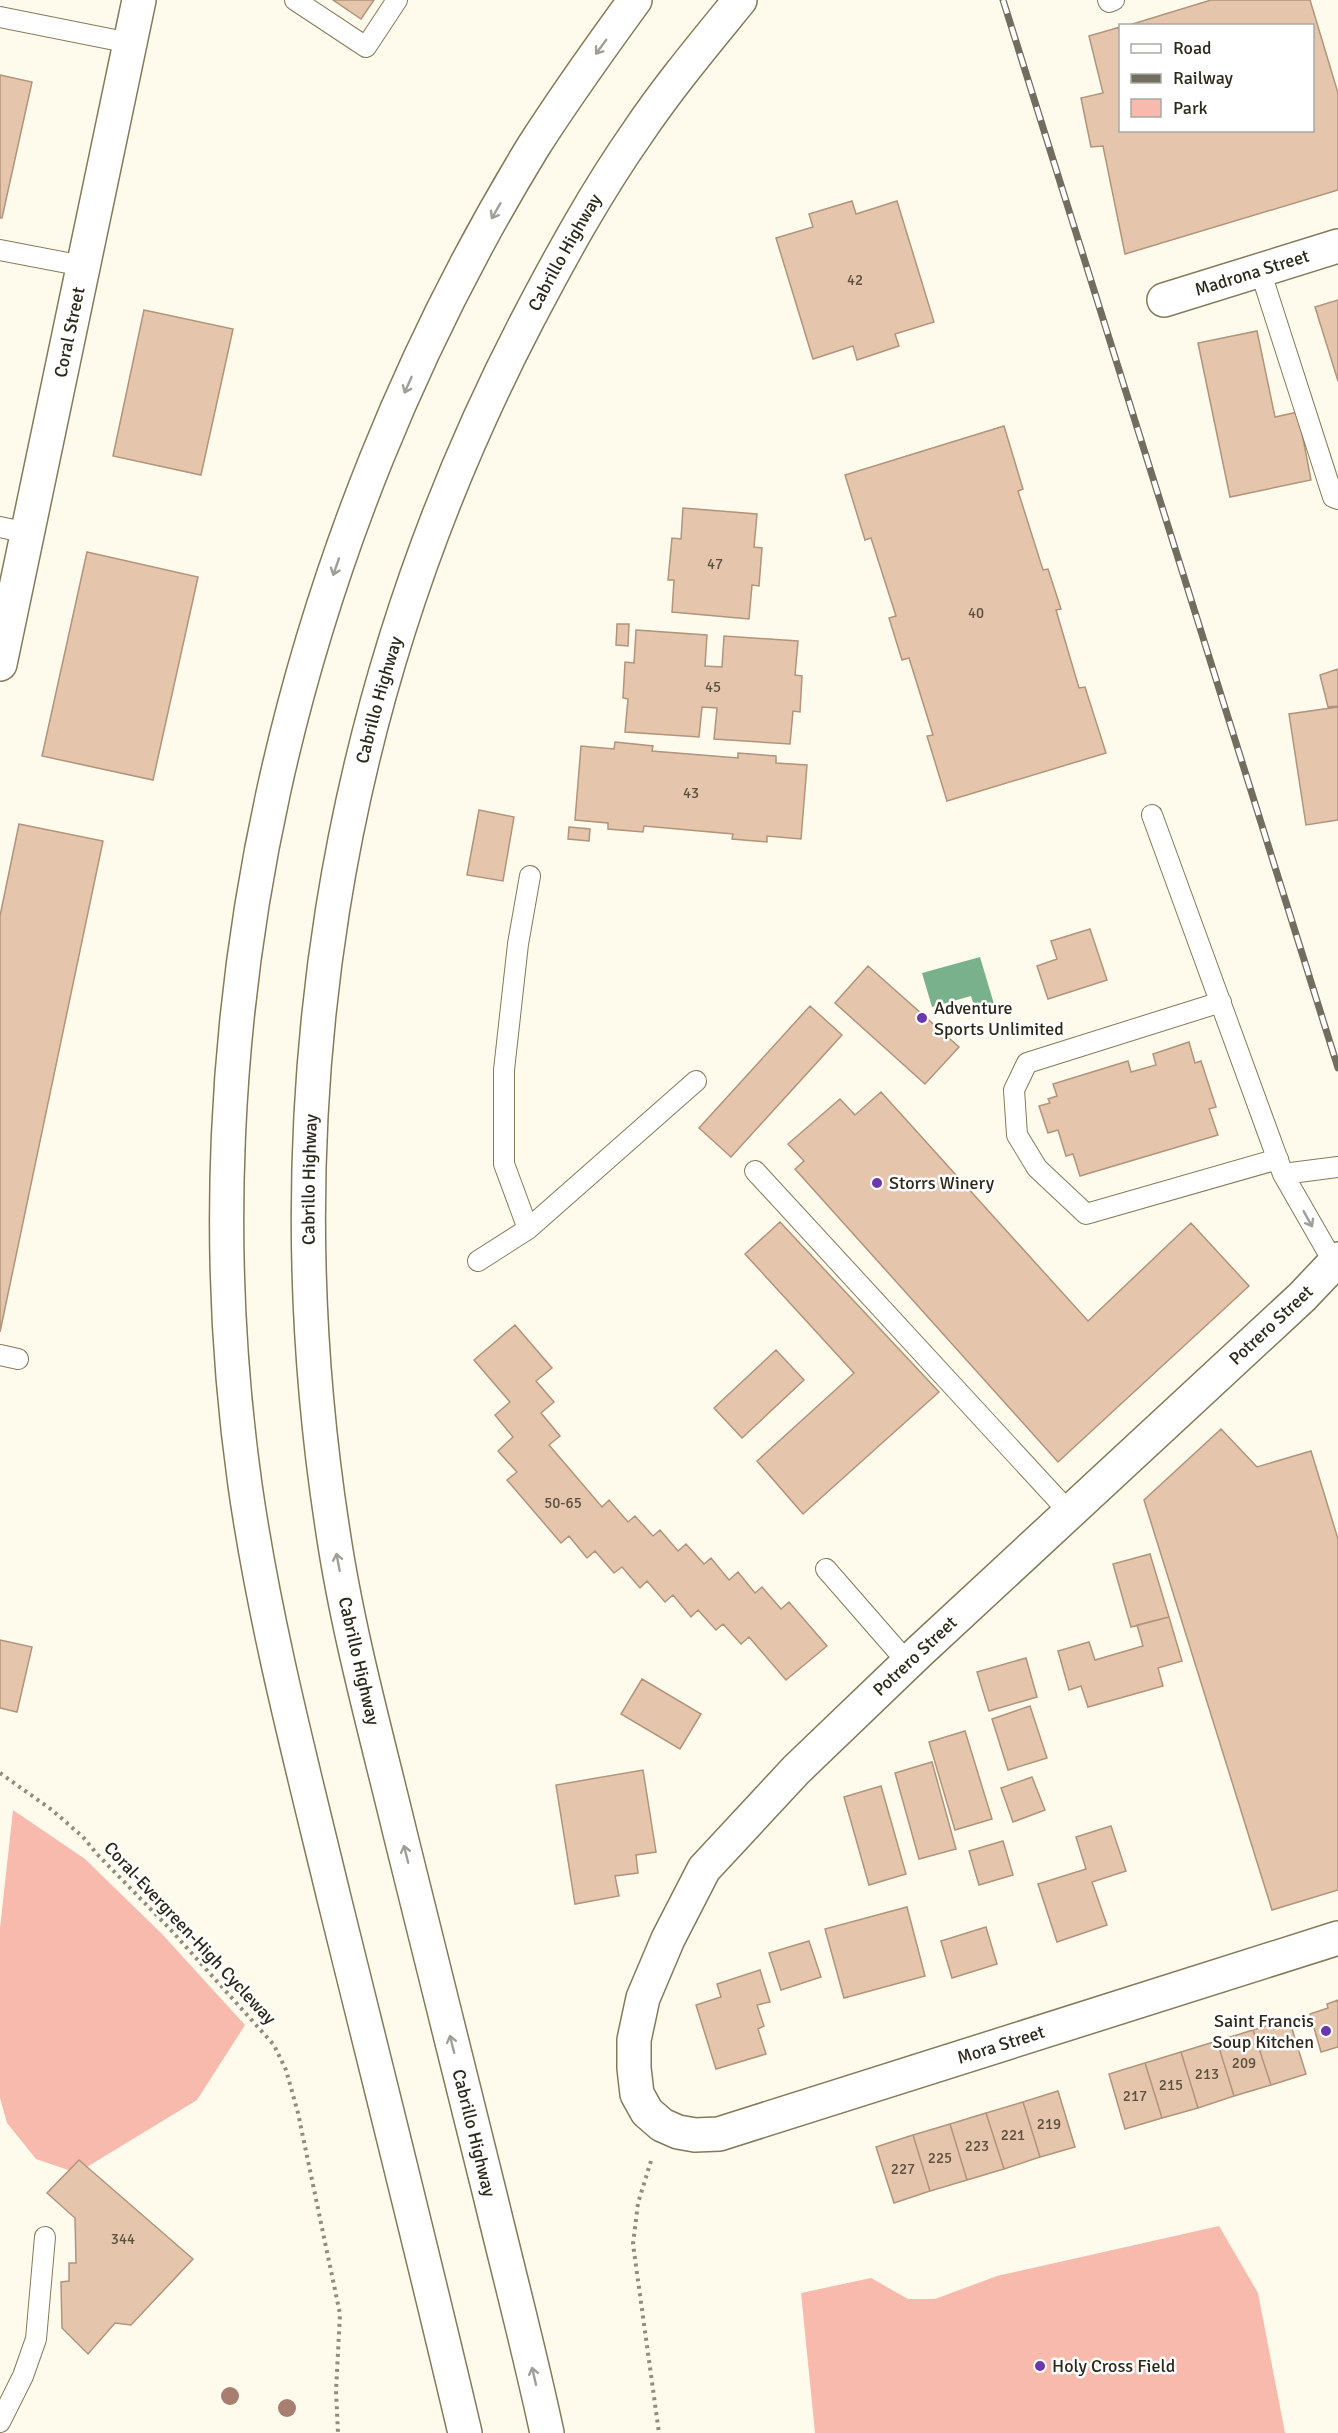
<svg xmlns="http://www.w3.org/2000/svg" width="1338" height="2433" viewBox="0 0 1338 2433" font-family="Signika,sans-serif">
<rect width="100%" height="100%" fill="#fffbec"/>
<!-- green -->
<path fill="#f7baad" d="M 13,1810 L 85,1859 L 162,1934 L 245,2025 L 197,2100 L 77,2173 L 36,2159 L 7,2123 L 0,2098 L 0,1928 Z
M 1219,2226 L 1258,2293 L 1285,2433 L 815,2433 L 801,2293 L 871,2278 L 908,2299 L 935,2299 L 997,2276 Z"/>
<!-- water -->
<path fill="#7ab18d" d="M 980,957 L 994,1004 L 975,1009 L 971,996 L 932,1007 L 922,973 Z"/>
<!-- building -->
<path fill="#e5c6ac" stroke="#b1947b" stroke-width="1.5" d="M 333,0 L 374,0 L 361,19 Z
M 1211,0 L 1310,0 L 1338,93 L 1338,190 L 1125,254 L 1103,146 L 1091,147 L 1081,98 L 1103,93 L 1089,36 L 1120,27 L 1120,130 L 1312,130 L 1312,26 L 1126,26 Z
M 0,75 L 32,82 L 2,218 L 0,218 Z
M 852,201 L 856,214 L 897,201 L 934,322 L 895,334 L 899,346 L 857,360 L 853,346 L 813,359 L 776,238 L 813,227 L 809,214 Z
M 1338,300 L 1338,381 L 1315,307 Z
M 144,310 L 233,329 L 201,475 L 113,456 Z
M 1257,331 L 1275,417 L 1298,412 L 1311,480 L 1230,497 L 1198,343 Z
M 1004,426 L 1023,489 L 1018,491 L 1043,570 L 1048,569 L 1061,609 L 1056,610 L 1079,688 L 1085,687 L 1106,753 L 947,801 L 927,736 L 933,735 L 909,658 L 902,660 L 889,618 L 896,616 L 871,538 L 865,540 L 845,475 Z
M 683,508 L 757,514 L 754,547 L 762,548 L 759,586 L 752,585 L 749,619 L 672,612 L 674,580 L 668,580 L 672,538 L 681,539 Z
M 87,552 L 198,577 L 153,780 L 42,756 Z
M 617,624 L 629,624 L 628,646 L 616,645 Z
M 636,630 L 707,635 L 705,666 L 722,667 L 724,636 L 798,641 L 795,675 L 802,676 L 800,712 L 793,711 L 790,744 L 714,739 L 717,708 L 702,707 L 699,737 L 625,732 L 628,699 L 623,698 L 625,662 L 634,663 Z
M 1338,669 L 1338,706 L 1328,707 L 1320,675 Z
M 1338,707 L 1338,820 L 1306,825 L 1289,714 Z
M 615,742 L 653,746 L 652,751 L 738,758 L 738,753 L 776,756 L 776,763 L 807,765 L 801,839 L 767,836 L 767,842 L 732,839 L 733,834 L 644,826 L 643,832 L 608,829 L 608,823 L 575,820 L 581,746 L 614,749 Z
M 479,810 L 514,817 L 503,881 L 467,875 Z
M 19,824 L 103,841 L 0,1332 L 0,916 Z
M 569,827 L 590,829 L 589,841 L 568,839 Z
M 1090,929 L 1107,980 L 1048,999 L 1037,966 L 1057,959 L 1051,941 Z
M 868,966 L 959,1047 L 925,1084 L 835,1003 Z
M 810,1006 L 842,1035 L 731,1157 L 699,1128 Z
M 1189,1042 L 1195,1063 L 1201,1061 L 1216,1107 L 1209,1109 L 1218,1135 L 1080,1176 L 1073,1154 L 1066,1156 L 1058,1130 L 1048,1133 L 1039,1106 L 1050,1103 L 1048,1099 L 1057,1096 L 1053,1084 L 1128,1061 L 1131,1072 L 1156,1065 L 1153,1054 Z
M 881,1092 L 1088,1321 L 1191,1223 L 1249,1286 L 1058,1462 L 795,1169 L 804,1161 L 788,1144 L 840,1099 L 855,1115 Z
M 780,1222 L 939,1392 L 803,1514 L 757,1461 L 854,1373 L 745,1254 Z
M 515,1325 L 552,1368 L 536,1381 L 554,1402 L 541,1413 L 560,1436 L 549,1445 L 602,1507 L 609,1500 L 628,1522 L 635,1516 L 653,1536 L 660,1530 L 678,1551 L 686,1544 L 704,1564 L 711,1558 L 729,1580 L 738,1572 L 755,1593 L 762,1587 L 781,1609 L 789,1602 L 827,1646 L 786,1680 L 749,1637 L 741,1644 L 723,1624 L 716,1630 L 698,1610 L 691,1617 L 673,1595 L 665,1602 L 647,1581 L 640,1588 L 622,1567 L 614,1573 L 595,1551 L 587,1558 L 569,1536 L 561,1543 L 507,1480 L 517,1472 L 498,1451 L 513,1437 L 495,1415 L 510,1402 L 474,1360 Z
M 776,1350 L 804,1380 L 742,1438 L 714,1408 Z
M 1221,1429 L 1257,1467 L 1311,1451 L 1338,1539 L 1338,1890 L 1272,1910 L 1144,1500 Z
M 1150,1554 L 1169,1617 L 1131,1627 L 1113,1564 Z
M 1169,1617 L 1182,1661 L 1158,1668 L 1163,1686 L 1088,1707 L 1081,1686 L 1069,1690 L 1058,1651 L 1089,1642 L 1095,1660 L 1143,1646 L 1137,1625 Z
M 0,1640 L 32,1647 L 17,1712 L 0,1708 Z
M 1026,1658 L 1037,1697 L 989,1711 L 977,1672 Z
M 642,1679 L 701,1714 L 680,1749 L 621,1714 Z
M 1030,1706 L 1047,1758 L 1008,1770 L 992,1719 Z
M 965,1731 L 992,1819 L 955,1830 L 929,1742 Z
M 932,1762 L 956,1849 L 919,1859 L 895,1773 Z
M 643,1770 L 656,1852 L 636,1855 L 638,1873 L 615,1876 L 619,1896 L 575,1904 L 556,1785 Z
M 1032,1777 L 1045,1810 L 1013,1822 L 1001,1788 Z
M 881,1786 L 906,1874 L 869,1885 L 844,1797 Z
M 1111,1826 L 1126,1871 L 1092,1882 L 1107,1925 L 1057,1942 L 1038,1884 L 1086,1869 L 1076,1837 Z
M 1003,1841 L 1013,1875 L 979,1885 L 969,1851 Z
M 907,1907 L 925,1976 L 844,1998 L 825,1929 Z
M 986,1927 L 997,1964 L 952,1978 L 941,1941 Z
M 809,1941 L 821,1977 L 781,1990 L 769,1953 Z
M 760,1970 L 770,2002 L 757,2005 L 764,2026 L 758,2029 L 766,2054 L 716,2069 L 696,2005 L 721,1997 L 717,1984 Z
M 1338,2000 L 1338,2047 L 1321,2052 L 1310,2014 L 1328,2008 L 1327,2004 Z
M 1289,2019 L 1306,2074 L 1271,2085 L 1253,2030 Z
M 1253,2030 L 1271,2085 L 1234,2096 L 1217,2041 Z
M 1217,2041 L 1234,2096 L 1198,2108 L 1181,2052 Z
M 1181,2052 L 1198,2108 L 1162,2118 L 1145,2063 Z
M 1145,2063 L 1162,2118 L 1125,2129 L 1109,2074 Z
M 1058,2091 L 1075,2147 L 1040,2157 L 1023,2102 Z
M 1023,2102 L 1040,2157 L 1004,2169 L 986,2113 Z
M 986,2113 L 1004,2169 L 967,2180 L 950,2124 Z
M 950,2124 L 967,2180 L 930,2191 L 913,2135 Z
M 913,2135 L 930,2191 L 894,2203 L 876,2147 Z
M 79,2160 L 193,2259 L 131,2325 L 115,2323 L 88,2354 L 62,2328 L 61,2282 L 69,2281 L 69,2263 L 76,2263 L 75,2218 L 47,2193 Z"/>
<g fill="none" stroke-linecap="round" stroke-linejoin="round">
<defs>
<path id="lane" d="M 295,0 L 366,47 L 397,0
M 1108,0 L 1109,2 L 1114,0
M 0,17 L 130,43
M 0,250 L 83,266
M 1260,270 L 1333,497 L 1338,499
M 0,527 L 27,533
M 1152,815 L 1283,1174 L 1334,1263
M 1221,1002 L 1027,1063 L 1014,1090 L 1017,1135 L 1037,1168 L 1086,1214 L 1278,1159
M 755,1171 L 1069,1512
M 1283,1174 L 1338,1167
M 528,1229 L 504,1164 L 504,1070 L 518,944 L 530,876
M 478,1261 L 528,1229 L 696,1081
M 0,1355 L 18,1359
M 826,1569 L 908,1663
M 0,2422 L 23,2376 L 36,2339 L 45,2237"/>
<g id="street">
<path id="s1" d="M 1164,300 L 1338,246"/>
<path id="s2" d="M 0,664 L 139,0"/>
<path id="s3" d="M 1338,1259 L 1302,1297 L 919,1652 L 796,1770 L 704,1869 L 668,1939 L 643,1998 L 634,2040 L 634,2068 L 637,2094 L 647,2112 L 662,2125 L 678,2132 L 695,2135 L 719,2134 L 1338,1938"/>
</g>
<g id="highway">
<path d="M 465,2433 C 423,2254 378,2076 334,1898 C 301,1761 265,1625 245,1485 C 180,1022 290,545 533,147 C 565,97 600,48 635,0"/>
<path id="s4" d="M 547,2433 C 530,2353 509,2274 490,2195 C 460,2074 430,1954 400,1833 C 376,1733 348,1633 333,1532 C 268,1114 332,696 527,321 C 561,256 596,192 638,132 C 669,86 705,43 740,0"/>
</g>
</defs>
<!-- lane casing -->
<use href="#lane" stroke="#847a59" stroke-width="22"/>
<!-- street casing -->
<use href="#street" stroke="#847a59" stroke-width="36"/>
<!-- highway casing -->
<use href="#highway" stroke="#847a59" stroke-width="36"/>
<!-- path -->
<path stroke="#918d7e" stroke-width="4" stroke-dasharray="3 4.5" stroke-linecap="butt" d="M 0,1773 L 52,1810 L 83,1837 L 97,1854 L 170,1929 L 274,2045 L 286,2070 L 298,2113 L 340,2314 L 336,2391 L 338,2433
M 651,2161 L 638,2203 L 633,2244 L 659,2433"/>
<!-- lane -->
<use href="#lane" stroke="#fff" stroke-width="20"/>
<!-- street -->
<use href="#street" stroke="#fff" stroke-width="33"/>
<!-- highway -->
<use href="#highway" stroke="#fff" stroke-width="33"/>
<defs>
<path id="rail" d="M 1003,0 L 1338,1068"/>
</defs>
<!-- rail casing -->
<use href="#rail" stroke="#726e5f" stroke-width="7"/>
<!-- rail -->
<use href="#rail" stroke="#fff" stroke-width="4.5" stroke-dasharray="14" stroke-linecap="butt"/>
</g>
<!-- trees -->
<g fill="#a87e71">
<circle cx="230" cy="2396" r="9"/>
<circle cx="287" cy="2408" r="9"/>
</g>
<!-- one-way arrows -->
<defs><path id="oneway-shaft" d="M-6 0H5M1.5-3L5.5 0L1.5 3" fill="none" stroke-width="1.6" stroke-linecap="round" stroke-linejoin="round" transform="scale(1.5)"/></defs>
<g stroke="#a09e98">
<use href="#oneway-shaft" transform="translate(601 47) rotate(126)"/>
<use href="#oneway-shaft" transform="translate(496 211) rotate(120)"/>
<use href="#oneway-shaft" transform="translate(408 385) rotate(114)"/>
<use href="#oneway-shaft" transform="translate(336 567) rotate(109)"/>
<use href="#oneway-shaft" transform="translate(1308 1219) rotate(61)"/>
<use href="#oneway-shaft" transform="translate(338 1562) rotate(-101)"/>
<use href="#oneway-shaft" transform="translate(406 1854) rotate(-104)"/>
<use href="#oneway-shaft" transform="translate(452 2044) rotate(-104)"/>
<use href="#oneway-shaft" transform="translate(534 2376) rotate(-103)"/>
</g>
<!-- markers -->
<g fill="#6a37ae" stroke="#fff" stroke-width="2">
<circle cx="922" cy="1018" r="6"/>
<circle cx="877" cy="1183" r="6"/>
<circle cx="1326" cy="2031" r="6"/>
<circle cx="1040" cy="2366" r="6"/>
</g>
<g text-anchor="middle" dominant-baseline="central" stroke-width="5" stroke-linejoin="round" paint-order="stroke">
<!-- number labels -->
<g font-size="15" fill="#5a503e">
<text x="855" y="280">42</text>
<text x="715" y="564">47</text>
<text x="976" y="613">40</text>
<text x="713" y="687">45</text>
<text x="691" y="793">43</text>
<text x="563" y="1503">50-65</text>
<text x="1244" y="2063">209</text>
<text x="1207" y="2074">213</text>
<text x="1171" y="2085">215</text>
<text x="1135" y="2096">217</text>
<text x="1049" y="2124">219</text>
<text x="1013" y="2135">221</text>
<text x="977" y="2146">223</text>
<text x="940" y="2158">225</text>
<text x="903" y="2169">227</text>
<text x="123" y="2239">344</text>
</g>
<!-- street labels -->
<g font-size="18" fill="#2c281a" stroke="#fff">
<text stroke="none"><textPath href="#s4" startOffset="2252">Cabrillo Highway</textPath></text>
<text stroke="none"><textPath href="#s1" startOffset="92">Madrona Street</textPath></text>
<text stroke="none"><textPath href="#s2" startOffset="339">Coral Street</textPath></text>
<text stroke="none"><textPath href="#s4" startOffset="1766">Cabrillo Highway</textPath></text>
<text stroke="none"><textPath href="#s4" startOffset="1280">Cabrillo Highway</textPath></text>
<text transform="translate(1271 1325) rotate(-43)">Potrero Street</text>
<text transform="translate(915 1656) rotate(-43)">Potrero Street</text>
<text transform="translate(359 1661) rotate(77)">Cabrillo Highway</text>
<text transform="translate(190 1933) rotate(47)">Coral-Evergreen-High Cycleway</text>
<text stroke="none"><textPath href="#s3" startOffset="1515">Mora Street</textPath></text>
<text transform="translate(474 2133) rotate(76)">Cabrillo Highway</text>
</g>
<!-- poi labels -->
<g font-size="18" fill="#2c281a" stroke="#fff" text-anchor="start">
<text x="934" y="1008">Adventure<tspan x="934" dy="21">Sports Unlimited</tspan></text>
<text x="889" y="1183">Storrs Winery</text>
<text x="1314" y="2021" text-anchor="end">Saint Francis<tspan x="1314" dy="21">Soup Kitchen</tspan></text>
<text x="1052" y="2366">Holy Cross Field</text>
</g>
</g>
<!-- legend -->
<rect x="1119" y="24" width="195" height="108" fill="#ffffff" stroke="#aba9a3" stroke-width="1.5"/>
<rect x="1131" y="44" width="30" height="9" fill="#ffffff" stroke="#aba9a3" stroke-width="1.5"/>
<text x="1173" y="54" font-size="18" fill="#2c281a">Road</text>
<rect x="1131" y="74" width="30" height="9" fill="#726e5f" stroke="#aba9a3" stroke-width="1.5"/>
<text x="1173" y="84" font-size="18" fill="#2c281a">Railway</text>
<rect x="1131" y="99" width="30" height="18" fill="#f7baad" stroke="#aba9a3" stroke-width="1.5"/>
<text x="1173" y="114" font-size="18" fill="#2c281a">Park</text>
</svg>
